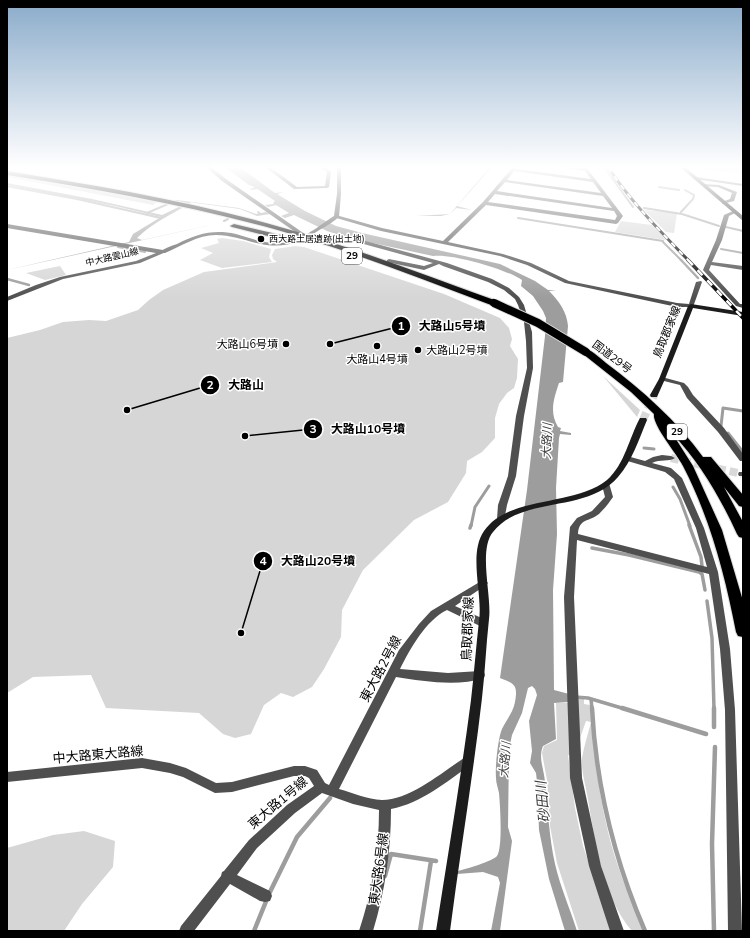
<svg xmlns="http://www.w3.org/2000/svg" width="750" height="938" viewBox="0 0 750 938" font-family="'Nunito Sans','Noto Sans JP',sans-serif">
<rect width="100%" height="100%" fill="#fff"/>
<!-- green -->
<path fill="#d6d6d6" d="M 698,167 L 743,167 L 743,174 L 701,169 Z
M 7,175 L 77,186 L 157,202 L 153,205 L 7,177 Z
M 644,210 L 677,213 L 674,233 L 666,232 Z
M 621,221 L 652,225 L 666,240 L 615,232 Z
M 222,238 L 243,241 L 271,249 L 269,257 L 272,262 L 222,268 L 200,260 L 213,253 L 201,248 L 219,243 L 217,239 Z
M 295,246 L 304,247 L 444,294 L 500,318 L 509,328 L 512,339 L 510,346 L 518,359 L 517,378 L 514,388 L 507,393 L 499,404 L 495,418 L 495,438 L 482,452 L 467,461 L 466,473 L 448,502 L 414,520 L 363,570 L 342,610 L 341,637 L 324,669 L 312,687 L 293,697 L 281,693 L 264,705 L 251,734 L 235,738 L 223,734 L 199,713 L 106,708 L 91,675 L 33,677 L 7,693 L 7,338 L 40,330 L 63,322 L 89,320 L 106,321 L 138,310 L 149,300 L 163,290 L 204,272 L 277,262 L 273,259 L 272,255 L 275,249 Z
M 60,266 L 66,275 L 45,280 L 26,273 Z
M 603,376 L 640,410 L 637,417 Z
M 576,698 L 584,698 L 584,704 L 590,705 C 594,756 600,808 615,857 C 623,882 633,907 644,931 L 632,931 C 601,895 595,839 587,794 C 585,783 581,769 582,758 C 584,746 588,734 591,722 L 586,721 L 578,744 Z
M 556,703 L 569,703 L 572,756 L 568,755 L 575,808 L 583,846 L 612,931 L 579,931 L 557,863 L 550,826 L 547,780 L 542,753 L 544,746 L 557,740 Z
M 84,831 L 115,841 L 113,867 L 82,904 L 64,931 L 7,931 L 7,848 L 53,835 Z"/>
<!-- water -->
<path fill="#9d9d9d" d="M 225,167 L 240,167 L 275,193 L 284,192 L 277,194 L 305,211 L 336,226 L 362,233 L 500,264 L 535,281 L 548,290 L 556,290 L 549,291 C 559,301 567,312 568,326 L 563,382 L 559,383 C 554,398 549,412 558,427 L 561,428 L 560,431 L 571,433 L 571,435 L 560,434 L 559,438 L 556,488 L 557,534 L 553,590 L 554,690 L 569,694 L 569,702 L 554,703 L 556,739 L 543,746 C 538,758 544,769 545,782 C 548,809 549,837 555,864 C 560,886 570,909 577,931 L 565,931 L 549,879 L 539,830 L 537,782 L 536,773 L 530,763 L 532,751 L 529,721 L 537,695 L 535,689 L 532,686 L 528,688 L 522,713 L 512,735 L 509,749 L 508,827 L 512,841 L 500,931 L 491,931 L 500,883 L 498,877 L 483,872 L 457,874 L 458,871 C 466,869 493,861 497,856 C 503,847 500,804 499,793 C 498,788 496,783 496,778 C 495,767 498,738 502,729 C 506,720 513,713 515,702 C 518,685 515,684 500,678 L 527,490 L 545,336 L 546,318 L 543,311 L 533,296 L 521,286 L 522,280 C 506,269 451,253 433,256 L 345,237 L 327,231 L 294,215 L 285,218 L 281,216 L 289,213 L 276,205 L 268,207 L 265,205 L 274,204 L 273,203 L 275,201 L 259,190 L 257,189 L 249,190 L 255,187 L 249,185 Z
M 490,167 L 492,167 L 457,206 L 472,210 L 456,208 L 450,214 L 441,216 L 345,216 L 416,216 L 450,214 Z
M 7,183 L 92,199 L 162,215 L 187,203 L 177,201 L 159,207 L 177,200 L 239,208 L 256,214 L 258,214 L 257,212 L 258,211 L 261,213 L 266,212 L 270,214 L 257,216 L 240,209 L 189,202 L 191,203 C 172,214 152,223 137,238 L 142,240 L 206,226 L 211,225 L 7,270 L 129,242 L 133,234 L 161,217 L 115,206 L 7,185 Z"/>
<g fill="none" stroke-linecap="round" stroke-linejoin="round">
<!-- stream-far4 -->
<path stroke="#9d9d9d" stroke-width="2" d="M 604,167 L 633,207
M 7,186 L 77,199 L 161,218
M 659,187 L 679,190
M 644,208 L 682,214 L 719,226
M 681,212 L 693,199 L 694,195 L 685,190
M 147,213 L 168,204
M 518,218 L 663,241
M 224,221 L 228,219
M 726,227 L 743,231
M 663,242 L 682,261
M 118,247 L 145,252
M 721,249 L 743,253"/>
<!-- stream-far3 -->
<path stroke="#9d9d9d" stroke-width="2.5" d="M 681,260 L 698,278
M 7,279 L 29,285"/>
<!-- stream-far2 -->
<path stroke="#9d9d9d" stroke-width="3" d="M 721,426 L 723,408 L 743,411
M 728,433 L 743,452
M 644,448 L 654,449
M 673,487 L 680,499 L 690,526
M 471,526 L 475,507 L 489,486"/>
<!-- stream-far1 -->
<path stroke="#9d9d9d" stroke-width="3.5" d="M 689,525 L 701,557 L 702,566
M 470,528 L 471,525
M 592,548 L 629,555 L 699,572 L 702,574 L 705,590
M 707,601 L 712,638 L 714,709
M 575,697 L 588,698 L 625,709
M 591,699 L 592,709"/>
<!-- stream -->
<path stroke="#9d9d9d" stroke-width="4.5" d="M 592,708 C 596,786 614,859 645,931
M 622,708 L 706,734
M 714,708 L 714,727
M 385,876 L 391,854 L 436,861
M 269,894 L 297,837 L 330,798
M 254,931 L 267,899
M 420,931 L 431,861
M 714,931 L 712,844 L 715,747"/>
<!-- minor-tunnel -->
<path stroke="#d9d9d9" stroke-width="8" stroke-dasharray="8 4" stroke-linecap="butt" d="M 671,458 L 742,474"/>
<!-- secondary-tunnel -->
<path stroke="#d9d9d9" stroke-width="8" stroke-dasharray="8 4" stroke-linecap="butt" d="M 643,420 L 654,395"/>
<defs>
<path id="trunk" d="M 7,171 C 99,186 190,201 280,227 C 353,247 425,275 497,301 L 498,303 L 494,305 L 491,305 C 419,278 348,250 274,229 C 186,205 97,189 7,175 Z
M 234,224 L 294,238 L 295,240 L 291,242 L 232,227 L 230,226 Z
M 586,349 C 593,351 600,358 606,363 C 642,390 677,421 703,457 L 711,457 L 743,495 L 743,507 L 739,506 L 724,487 L 743,522 L 743,538 L 739,537 L 737,534 C 720,497 700,463 672,433 L 693,466 L 722,530 L 743,601 L 743,637 L 738,636 L 736,632 C 725,575 710,518 683,466 C 677,454 652,425 654,414 L 631,392 L 583,354 L 581,352 Z"/>
</defs>
<!-- trunk casing -->
<use href="#trunk" stroke="#dbdbdb" stroke-width="2"/>
<!-- minor -->
<path fill="#4f4f4f" fill-rule="evenodd" d="M 206,167 L 211,167 L 226,179 L 309,237 L 304,238 L 222,181 Z
M 265,167 L 270,167 L 297,187 L 325,186 L 327,172 L 319,167 L 324,167 L 331,172 L 329,187 L 327,188 L 294,189 Z
M 513,167 L 517,167 L 516,169 L 591,179 L 585,171 L 557,167 L 583,168 L 582,167 L 586,167 L 623,216 L 618,223 L 616,224 L 486,205 L 448,242 L 503,254 L 531,263 L 569,281 L 677,303 L 689,304 L 696,282 L 701,281 L 702,282 L 693,307 L 677,307 L 565,283 L 527,265 L 500,256 L 381,231 L 333,217 L 336,215 L 382,228 L 443,241 L 483,202 ZM 514,171 L 593,182 L 601,193 L 507,180 ZM 505,182 L 603,196 L 612,208 L 497,191 ZM 495,194 L 614,211 L 617,216 L 615,220 L 488,202 Z
M 696,177 L 743,184 L 743,186 L 694,179 L 694,178 Z
M 702,184 L 719,185 L 737,192 L 734,201 L 722,204 L 722,202 L 730,199 L 732,193 L 718,187 L 702,186 Z
M 733,211 L 737,212 L 729,216 L 722,240 L 712,262 L 743,266 L 743,270 L 711,265 L 709,270 L 740,304 L 743,304 L 743,308 L 736,306 L 703,270 L 716,240 L 724,215 Z
M 7,224 L 163,250 L 166,252 L 140,263 L 63,279 L 7,301 L 7,297 L 36,285 L 60,277 L 136,261 L 156,253 L 7,228 Z
M 362,240 L 447,263 L 492,279 L 509,288 L 519,297 L 524,305 L 532,332 L 533,368 L 524,416 L 516,476 L 507,505 L 504,521 L 498,521 L 497,519 L 498,505 L 508,476 L 516,416 L 527,368 L 526,341 L 524,322 L 518,305 L 515,299 L 504,290 L 488,282 L 443,266 L 439,264 L 424,270 L 387,262 L 387,260 L 389,259 L 424,266 L 433,263 L 360,243 L 360,241 Z
M 662,377 L 684,383 L 688,387 L 693,395 L 724,428 L 743,454 L 743,461 L 740,461 L 718,432 L 687,398 L 680,385 L 660,380 L 659,379 L 660,378 Z
M 662,455 L 671,456 L 675,458 C 669,462 660,459 652,463 L 671,468 L 682,478 L 704,528 L 718,572 L 730,649 L 735,710 L 742,931 L 728,931 L 725,710 L 720,649 L 709,574 L 577,540 L 574,597 L 582,778 L 601,866 L 624,931 L 610,931 L 589,866 L 570,778 L 564,597 L 570,527 L 577,518 L 592,511 L 605,497 L 602,485 L 603,483 L 609,483 L 613,497 C 609,503 604,509 599,514 C 589,522 579,518 578,534 L 707,567 L 696,528 L 674,479 L 665,472 L 624,460 L 623,458 L 627,456 L 645,461 L 653,457 Z
M 739,472 L 743,472 L 743,476 L 739,476 L 738,474 Z
M 483,580 L 486,581 L 488,583 L 486,585 L 455,606 L 486,620 L 488,623 L 486,626 L 483,627 L 480,626 L 447,610 C 426,620 410,649 400,669 L 448,673 L 480,671 L 484,672 L 485,675 L 484,678 C 457,687 423,681 396,677 L 339,789 C 353,793 367,799 382,800 C 410,800 441,773 464,758 L 468,756 L 472,758 L 474,761 L 472,764 C 446,782 422,803 391,809 C 391,851 385,891 373,931 L 359,931 C 372,892 379,852 379,810 L 353,804 L 322,793 L 295,813 L 257,848 L 237,875 L 270,891 L 272,896 L 270,901 L 265,902 L 260,901 L 230,884 L 194,931 L 179,931 L 181,926 L 221,876 L 222,872 L 224,871 L 249,840 L 287,805 L 314,786 L 309,778 L 305,776 L 294,776 L 232,792 L 215,793 L 183,777 L 170,773 L 142,768 L 7,782 L 7,772 L 142,758 L 170,763 L 186,768 L 216,783 L 232,782 L 294,766 L 305,766 L 317,770 L 325,783 L 329,785 L 399,650 L 419,624 L 431,611 Z"/>
<!-- tertiary -->
<path fill="#4f4f4f" fill-rule="evenodd" d="M 337,167 L 341,167 L 341,194 L 339,217 C 333,222 327,226 321,229 C 302,242 284,249 261,244 C 246,241 232,235 216,235 C 198,235 181,246 165,253 L 160,252 C 165,248 171,246 177,244 C 197,234 213,229 236,234 C 250,238 264,244 279,243 C 299,243 317,227 334,216 L 337,194 Z"/>
<!-- secondary -->
<path fill="#1c1c1c" fill-rule="evenodd" d="M 680,167 L 685,167 L 743,216 L 743,221 Z
M 691,304 L 743,312 L 743,316 L 693,308 L 665,379 L 657,397 L 651,397 L 650,395 L 659,379 L 688,306 Z
M 640,418 L 646,418 L 647,420 C 639,439 632,461 618,477 C 586,514 522,495 493,532 C 478,550 492,596 489,619 C 486,646 485,672 482,698 C 473,776 460,853 450,931 L 436,931 C 448,854 461,777 471,700 C 474,674 476,647 479,621 C 483,594 468,554 484,531 C 509,495 573,507 607,480 C 625,464 629,438 640,418 Z"/>
<!-- trunk -->
<use href="#trunk" fill="#000" fill-rule="evenodd"/>
<defs>
<path id="rail-far1" d="M 608,167 C 631,202 660,231 689,261"/>
<path id="rail" d="M 688,260 L 743,318"/>
</defs>
<!-- rail-far1 casing -->
<use href="#rail-far1" stroke="#000" stroke-width="3"/>
<!-- rail casing -->
<use href="#rail" stroke="#000" stroke-width="3.5"/>
<!-- rail-far1 -->
<use href="#rail-far1" stroke="#fff" stroke-width="2" stroke-dasharray="5.5" stroke-linecap="butt"/>
<!-- rail -->
<use href="#rail" stroke="#fff" stroke-width="2.5" stroke-dasharray="7" stroke-linecap="butt"/>
<defs>
<path id="trunk-bridge" d="M 494,303 L 538,323 L 586,352"/>
</defs>
<!-- trunk-bridge casing -->
<use href="#trunk-bridge" stroke="#dbdbdb" stroke-width="10" stroke-linecap="butt"/>
<!-- trunk-bridge -->
<use href="#trunk-bridge" stroke="#000" stroke-width="8"/>
</g>
<!-- sky -->
<linearGradient id="sky" x2="0" y2="1"><stop stop-color="#8aabca"/><stop offset="0.56" stop-color="#fff"/><stop offset="1" stop-color="#fff" stop-opacity="0"/></linearGradient>
<rect width="750" height="298" fill="url(#sky)"/>
<!-- markers -->
<g fill="#000" stroke="#fff" stroke-width="1.5">
<circle cx="261" cy="239" r="4"/>
<circle cx="286" cy="344" r="4"/>
<circle cx="377" cy="346" r="4"/>
<circle cx="418" cy="350" r="4"/>
</g>
<g text-anchor="middle" dominant-baseline="central" stroke-width="3" stroke-linejoin="round" paint-order="stroke">
<!-- far-poi labels -->
<g font-size="9" fill="#000" stroke="#fff" text-anchor="start">
<text x="269" y="239">西大路土居遺跡(出土地)</text>
</g>
<!-- far-street labels -->
<g font-size="9" fill="#000" stroke="#fff">
<text transform="translate(112 257) rotate(-13)">中大路雲山線</text>
</g>
<!-- shield labels -->
<g fill="#fff" stroke="#4c4c4c" stroke-width="1">
<rect x="342" y="248" width="20" height="16" rx="3"/>
<rect x="667" y="424" width="20" height="16" rx="3"/>
</g>
<g font-size="10" font-weight="bold" fill="#000">
<text x="352" y="256">29</text>
<text x="677" y="432">29</text>
</g>
<!-- street labels -->
<g font-size="11" fill="#000" stroke="#fff">
<text transform="translate(667 332) rotate(-68)">鳥取郡家線</text>
<text transform="translate(612 357) rotate(37)">国道29号</text>
</g>
<!-- poi labels -->
<g font-size="11" fill="#000" stroke="#fff" text-anchor="end">
<text x="278" y="344">大路山6号墳</text>
<text x="426" y="350" text-anchor="start">大路山2号墳</text>
<text x="377" y="359" text-anchor="middle">大路山4号墳</text>
</g>
<!-- water labels -->
<g font-size="12" font-style="italic" fill="#3e3e3e" stroke="#fff">
<text transform="translate(547 441) rotate(-88)">大路川</text>
<text transform="translate(505 760) rotate(-85)">大路川</text>
</g>
<!-- near-street labels -->
<g font-size="13" fill="#000" stroke="#fff">
<text transform="translate(468 629) rotate(-88)">鳥取郡家線</text>
<text transform="translate(381 669) rotate(-62)">東大路2号線</text>
<text transform="translate(98 755) rotate(-5)">中大路東大路線</text>
<text transform="translate(278 803) rotate(-40)">東大路1号線</text>
<text transform="translate(379 869) rotate(-82)">東大路6号線</text>
</g>
<!-- near-water labels -->
<g font-size="14" font-style="italic" fill="#3e3e3e" stroke="#fff">
<text transform="translate(543 802) rotate(-95)">砂田川</text>
</g>
</g>
<!-- callouts -->
<path fill="none" stroke="#000" stroke-width="1.5" d="M330 344L401 326M127 410L210 385M245 436L313 429M241 633L263 561"/>
<g fill="#000" stroke="#fff" stroke-width="1.5">
<circle cx="330" cy="344" r="4"/>
<circle cx="127" cy="410" r="4"/>
<circle cx="245" cy="436" r="4"/>
<circle cx="241" cy="633" r="4"/>
<circle cx="401" cy="326" r="10"/>
<circle cx="210" cy="385" r="10"/>
<circle cx="313" cy="429" r="10"/>
<circle cx="263" cy="561" r="10"/>
</g>
<g font-size="12" text-anchor="middle" font-weight="bold" fill="#fff">
<text x="401" y="330">1</text>
<text x="210" y="389">2</text>
<text x="313" y="433">3</text>
<text x="263" y="565">4</text>
</g>
<g font-size="12" text-anchor="middle" font-weight="bold" fill="#000" stroke="#fff" stroke-width="3" stroke-linejoin="round" paint-order="stroke">
<text x="452" y="330">大路山5号墳</text>
<text x="246" y="389">大路山</text>
<text x="368" y="433">大路山10号墳</text>
<text x="318" y="565">大路山20号墳</text>
</g>
<!-- border -->
<rect width="750" height="938" fill="none" stroke="#000000" stroke-width="16"/>
</svg>
